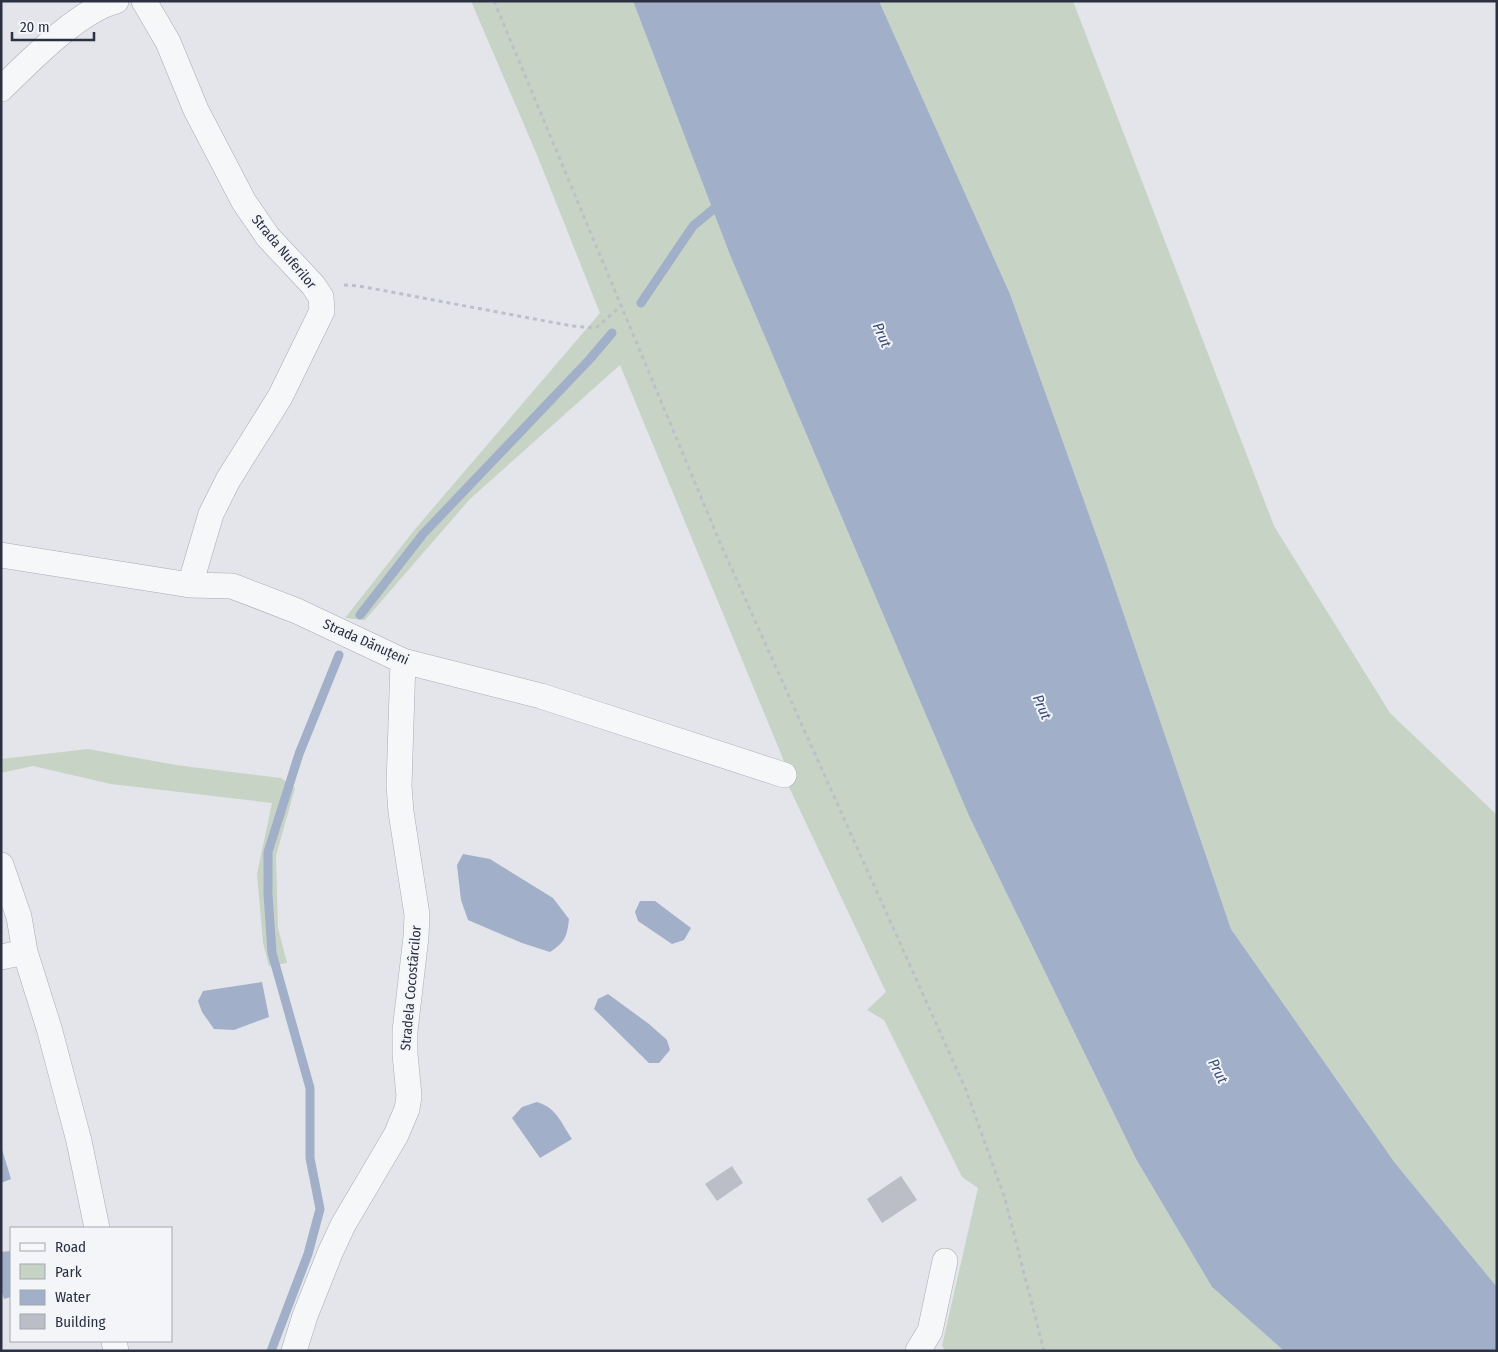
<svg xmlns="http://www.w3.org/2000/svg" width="1498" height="1352" viewBox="0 0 1498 1352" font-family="'Fira Sans Condensed',sans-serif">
<rect width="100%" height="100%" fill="#e3e5eb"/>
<!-- green -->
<path fill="#c7d4c5" d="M 471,1 L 633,1 L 730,255 L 969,816 L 1136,1159 L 1212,1287 L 1284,1351 L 946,1351 L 942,1346 L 978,1188 L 962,1177 L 884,1020 L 867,1010 L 886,992 L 788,785 L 786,766 L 620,365 L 470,499 L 365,620 L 345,618 L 416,528 L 600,313 L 537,155 Z
M 879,1 L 1073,1 L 1274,526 L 1390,713 L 1497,815 L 1497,1287 L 1395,1163 L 1231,929 L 1106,562 L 1010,294 Z
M 88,749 L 176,765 L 281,778 L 295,788 L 276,856 L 278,928 L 287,963 L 269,966 L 263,943 L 257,874 L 272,803 L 111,784 L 33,766 L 1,773 L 1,759 Z"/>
<!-- water -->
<path fill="#a1afc8" d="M 633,1 L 879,1 L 1010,294 L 1106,562 L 1231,929 L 1395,1163 L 1497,1287 L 1497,1351 L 1284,1351 L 1212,1287 L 1136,1159 L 969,816 L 730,255 Z
M 463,854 L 490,859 L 553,898 L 569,919 C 567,937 565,942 550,952 L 522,943 L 468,920 L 461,900 L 457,865 Z
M 640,901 L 655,901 L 691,928 L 684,940 L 672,944 L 638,921 L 635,912 Z
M 262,982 L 269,1017 L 234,1030 L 214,1029 L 202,1012 L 198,1001 L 203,991 Z
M 608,994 L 649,1024 L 667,1040 L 670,1050 L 659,1063 L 649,1063 L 594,1009 L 598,999 Z
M 537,1102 C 557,1108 561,1123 572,1139 L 540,1158 L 512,1118 L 522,1107 Z
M 1,1146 L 11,1179 L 1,1183 Z
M 11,1251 L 11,1297 L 4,1299 L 1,1289 L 1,1252 Z"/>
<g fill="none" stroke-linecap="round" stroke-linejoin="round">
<!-- stream -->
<path stroke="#a1afc8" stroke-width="9" d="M 641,303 L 693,226 L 722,202
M 360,615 L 423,534 L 589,360 L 612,333
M 271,1351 L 308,1254 L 320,1209 L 310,1158 L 310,1088 L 272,953 L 268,894 L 268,852 L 299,754 L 339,655"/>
</g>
<!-- building -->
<path fill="#bbbec7" d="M 732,1166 L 743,1183 L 717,1201 L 705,1184 Z
M 901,1176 L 917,1200 L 882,1223 L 867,1199 Z"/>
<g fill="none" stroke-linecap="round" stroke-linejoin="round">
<defs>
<path id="street" d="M 144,1 L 168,42 L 196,110 L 244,202 L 268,237 L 313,285 L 321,297 L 322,311 L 280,397 L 228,480 L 211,514 L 190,585
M 1,89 C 29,62 79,10 116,1
M 1,555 L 190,585 L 232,586 L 297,611 L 403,661 L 541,696 L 784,775
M 1,865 L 19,917 L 25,952 L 49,1028 L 79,1141 L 97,1228
M 1,957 L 25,952
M 114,1341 L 116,1351
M 294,1351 L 305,1316 L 330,1253 L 343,1225 L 396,1135 L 407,1109 L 409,1096 L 405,1054 L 405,1031 L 416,937 L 417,915 L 401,812 L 399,786 L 403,661
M 918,1351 L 930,1331 L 945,1261"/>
</defs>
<!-- street casing -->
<use href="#street" stroke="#a8abb5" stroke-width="26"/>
<!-- path -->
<path stroke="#bdc0c6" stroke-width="3" stroke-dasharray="4 4" stroke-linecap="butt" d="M 494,1 L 721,545 L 966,1090 L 1005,1199 L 1044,1351
M 344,285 L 359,286 L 572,326 L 596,328 L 622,305"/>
<!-- street -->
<use href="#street" stroke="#f6f7f9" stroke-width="25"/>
</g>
<g text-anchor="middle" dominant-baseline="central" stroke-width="4" stroke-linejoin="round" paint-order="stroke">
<!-- street labels -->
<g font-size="14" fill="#2c3142" stroke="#f3f5f8">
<text transform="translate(284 252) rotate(50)">Strada Nuferilor</text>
<text transform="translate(366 642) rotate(24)">Strada Dănuțeni</text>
<text transform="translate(411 988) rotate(-85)">Stradela Cocostârcilor</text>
</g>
<!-- water labels -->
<g font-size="15" font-style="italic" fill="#384c74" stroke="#f3f5f8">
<text transform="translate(882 335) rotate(67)">Prut</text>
<text transform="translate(1042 707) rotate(67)">Prut</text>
<text transform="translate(1218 1071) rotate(63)">Prut</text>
</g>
</g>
<!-- border -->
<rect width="1498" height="1352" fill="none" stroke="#2c3142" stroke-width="5"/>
<!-- legend -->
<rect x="10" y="1227" width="162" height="115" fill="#f3f5f8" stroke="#a3a7af"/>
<rect x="20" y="1243" width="25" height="8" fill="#f6f7f9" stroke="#a3a7af"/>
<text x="55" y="1252" font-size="15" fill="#2c3142">Road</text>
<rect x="20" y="1264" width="25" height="15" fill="#c7d4c5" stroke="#a3a7af"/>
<text x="55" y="1277" font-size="15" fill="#2c3142">Park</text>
<rect x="20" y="1290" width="25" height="15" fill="#a1afc8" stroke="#a3a7af"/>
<text x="55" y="1302" font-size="15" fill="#2c3142">Water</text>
<rect x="20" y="1314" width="25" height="15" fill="#bbbec7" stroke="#a3a7af"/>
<text x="55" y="1327" font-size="15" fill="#2c3142">Building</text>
<!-- scale -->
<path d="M12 32v8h82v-8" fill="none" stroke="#2c3142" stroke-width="2.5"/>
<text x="20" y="32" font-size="15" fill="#2c3142" stroke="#f3f5f8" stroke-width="4" paint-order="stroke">20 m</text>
</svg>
